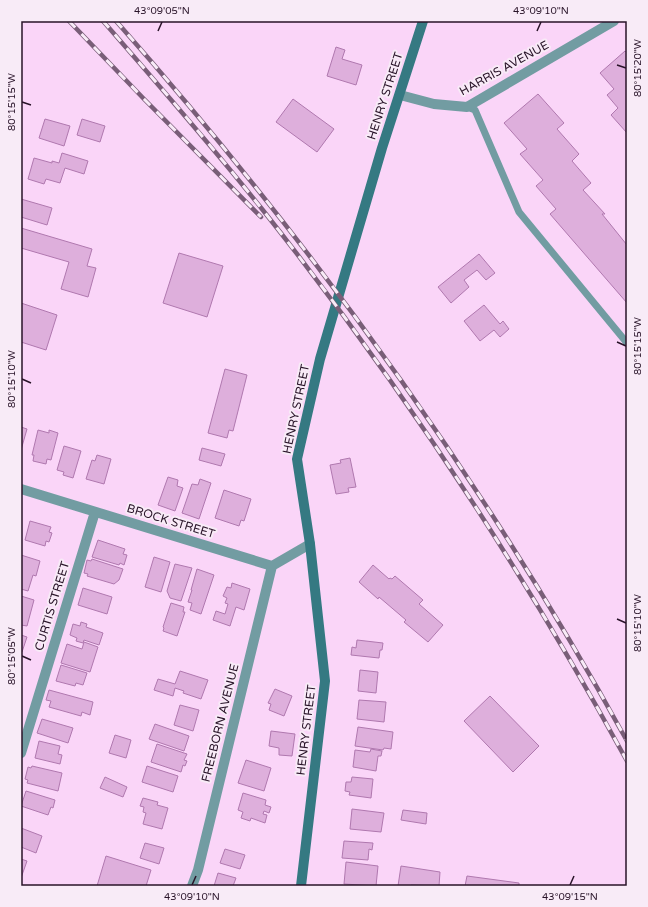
<svg xmlns="http://www.w3.org/2000/svg" width="648" height="907" viewBox="0 0 648 907" font-family="'Varela Round',sans-serif">
<rect width="100%" height="100%" fill="#fad5f8"/>
<!-- building -->
<path fill="#deafdc" stroke="#b078af" d="M 336,47 L 345,50 L 342,59 L 362,65 L 356,85 L 327,76 Z
M 625,51 L 627,53 L 627,133 L 611,115 L 618,108 L 607,95 L 614,89 L 600,73 Z
M 538,94 L 564,123 L 557,129 L 579,154 L 572,161 L 591,183 L 583,190 L 605,214 L 602,214 L 627,245 L 627,303 L 550,214 L 556,209 L 536,186 L 543,180 L 520,154 L 527,149 L 504,123 Z
M 293,99 L 334,129 L 317,152 L 276,122 Z
M 45,119 L 70,126 L 64,146 L 39,138 Z
M 82,119 L 105,126 L 100,142 L 77,135 Z
M 62,153 L 88,161 L 84,174 L 65,168 L 60,183 L 46,179 L 44,184 L 28,179 L 34,158 L 52,163 L 52,161 L 59,163 Z
M 21,199 L 52,208 L 47,225 L 21,217 Z
M 21,228 L 92,249 L 87,266 L 96,268 L 88,297 L 61,289 L 69,262 L 21,248 Z
M 179,253 L 223,266 L 207,317 L 163,303 Z
M 479,254 L 495,273 L 486,280 L 477,270 L 464,280 L 469,287 L 451,303 L 438,287 Z
M 21,303 L 57,315 L 46,350 L 21,342 Z
M 484,305 L 500,324 L 503,321 L 509,329 L 500,337 L 494,330 L 480,341 L 464,321 Z
M 225,369 L 247,375 L 233,431 L 229,430 L 227,438 L 208,433 Z
M 21,427 L 27,429 L 21,450 Z
M 38,430 L 49,433 L 49,430 L 58,433 L 51,460 L 47,459 L 46,464 L 33,461 L 34,455 L 32,455 Z
M 64,446 L 81,451 L 73,478 L 63,475 L 64,472 L 57,470 Z
M 202,448 L 225,454 L 221,466 L 199,460 Z
M 97,455 L 111,459 L 104,484 L 86,479 L 92,460 L 95,461 Z
M 350,458 L 356,487 L 348,488 L 349,492 L 336,494 L 330,465 L 341,463 L 340,460 Z
M 168,477 L 178,480 L 177,486 L 183,488 L 175,511 L 158,505 Z
M 200,479 L 211,483 L 199,519 L 182,513 L 192,484 L 198,485 Z
M 224,490 L 251,499 L 244,521 L 241,520 L 239,526 L 215,518 Z
M 30,521 L 51,527 L 49,532 L 52,533 L 49,542 L 46,541 L 45,546 L 25,540 Z
M 98,540 L 125,549 L 123,554 L 127,555 L 124,565 L 120,563 L 119,565 L 92,557 Z
M 21,555 L 40,561 L 36,576 L 33,575 L 28,591 L 21,589 Z
M 154,557 L 170,562 L 161,592 L 145,587 Z
M 92,559 L 123,569 L 119,580 L 114,584 L 87,576 L 88,574 L 84,573 L 87,560 L 91,561 Z
M 175,564 L 192,568 L 181,601 L 170,598 L 167,591 Z
M 373,565 L 389,579 L 390,578 L 392,579 L 395,576 L 423,600 L 419,604 L 443,625 L 428,642 L 404,622 L 406,620 L 379,597 L 378,599 L 359,582 Z
M 197,569 L 214,575 L 201,614 L 190,610 L 192,603 L 188,602 L 192,590 L 191,590 Z
M 232,583 L 250,589 L 244,610 L 236,607 L 230,626 L 213,620 L 216,611 L 225,614 L 228,604 L 225,603 L 227,598 L 223,596 L 227,587 L 231,588 Z
M 83,588 L 112,597 L 107,614 L 78,605 Z
M 21,596 L 34,600 L 27,626 L 21,625 Z
M 171,603 L 184,607 L 183,612 L 185,612 L 177,636 L 163,631 L 164,628 L 163,627 Z
M 81,622 L 87,624 L 86,627 L 103,633 L 99,645 L 84,640 L 83,643 L 76,641 L 77,638 L 70,635 L 73,624 L 80,626 Z
M 21,635 L 27,637 L 22,652 L 21,652 Z
M 357,640 L 383,643 L 382,650 L 380,650 L 379,658 L 351,655 L 352,647 L 356,648 Z
M 84,642 L 98,647 L 90,672 L 61,663 L 67,644 L 82,649 Z
M 61,665 L 87,673 L 83,685 L 76,683 L 75,686 L 56,681 Z
M 360,670 L 378,672 L 376,693 L 358,691 Z
M 180,671 L 208,680 L 201,699 L 183,693 L 184,691 L 175,688 L 173,696 L 154,690 L 158,679 L 175,684 Z
M 275,689 L 292,696 L 284,716 L 269,710 L 271,704 L 268,703 Z
M 49,690 L 93,702 L 90,715 L 82,712 L 81,716 L 49,707 L 51,701 L 46,700 Z
M 490,696 L 539,746 L 513,772 L 464,721 Z
M 359,700 L 386,702 L 384,722 L 357,719 Z
M 180,705 L 199,710 L 193,731 L 174,725 Z
M 42,719 L 73,728 L 68,743 L 37,733 Z
M 155,724 L 189,736 L 184,751 L 149,739 Z
M 358,727 L 393,732 L 391,749 L 384,748 L 383,750 L 355,746 Z
M 271,731 L 295,734 L 292,756 L 279,755 L 279,748 L 269,746 Z
M 115,735 L 131,740 L 126,758 L 109,753 Z
M 39,741 L 60,746 L 58,754 L 62,755 L 60,764 L 35,758 Z
M 157,744 L 187,754 L 184,760 L 187,761 L 185,766 L 183,765 L 181,772 L 151,762 Z
M 371,749 L 382,751 L 381,756 L 378,756 L 376,771 L 353,767 L 355,750 L 370,752 Z
M 246,760 L 271,768 L 264,791 L 238,783 Z
M 32,766 L 62,773 L 58,791 L 27,783 L 28,780 L 25,779 L 28,767 L 31,768 Z
M 147,766 L 178,776 L 173,792 L 142,782 Z
M 105,777 L 127,787 L 123,797 L 100,788 Z
M 352,777 L 373,779 L 371,798 L 349,795 L 350,792 L 345,791 L 346,782 L 351,782 Z
M 26,791 L 55,800 L 53,808 L 51,807 L 48,815 L 21,806 Z
M 243,793 L 266,800 L 265,805 L 271,807 L 269,813 L 264,811 L 263,814 L 267,815 L 265,823 L 251,818 L 250,821 L 241,818 L 243,812 L 238,810 Z
M 143,798 L 158,802 L 157,805 L 168,808 L 162,829 L 143,824 L 146,813 L 143,812 L 144,807 L 140,806 Z
M 352,809 L 384,813 L 381,832 L 350,829 Z
M 403,810 L 427,813 L 426,824 L 401,820 Z
M 21,828 L 42,836 L 36,853 L 21,847 Z
M 344,841 L 373,843 L 372,850 L 369,849 L 368,860 L 342,858 Z
M 145,843 L 164,848 L 159,864 L 140,858 Z
M 225,849 L 245,855 L 240,869 L 220,863 Z
M 106,856 L 151,870 L 146,886 L 97,886 Z
M 21,859 L 27,861 L 21,878 Z
M 346,862 L 378,866 L 376,886 L 344,884 Z
M 401,866 L 440,872 L 439,886 L 411,885 L 411,886 L 398,886 Z
M 218,873 L 236,878 L 233,886 L 214,886 Z
M 467,876 L 519,883 L 519,886 L 465,886 Z"/>
<g fill="none" stroke-linecap="round" stroke-linejoin="round">
<!-- lane -->
<path stroke="#729ca2" stroke-width="7" d="M 467,107 L 475,110 L 519,212 L 627,343"/>
<!-- street -->
<path stroke="#729ca2" stroke-width="10" d="M 400,95 L 434,104 L 467,107 L 614,21
M 21,489 L 272,566 L 310,544
M 21,753 L 95,512
M 192,886 L 198,870 L 272,566"/>
<!-- secondary -->
<path stroke="#357982" stroke-width="10" d="M 301,886 L 325,681 L 310,544 L 297,459 L 320,359 L 382,148 L 423,21"/>
<defs>
<path id="rail" d="M 69,21 L 144,99 L 261,217
M 103,21 C 157,83 211,145 262,209 C 399,382 521,567 627,761
M 116,21 C 311,242 485,482 627,741"/>
</defs>
<!-- rail casing -->
<use href="#rail" stroke="#795e78" stroke-width="4.5"/>
<!-- rail -->
<use href="#rail" stroke="#f8ebf7" stroke-width="3" stroke-dasharray="9" stroke-linecap="butt"/>
</g>
<!-- ticks -->
<path fill="none" stroke="#281328" stroke-width="1.5" d="M 158,31 L 162,22M 537,31 L 541,22M 617,65 L 626,68M 22,102 L 31,105M 617,342 L 626,346M 22,379 L 31,383M 617,619 L 626,623M 22,656 L 31,660M 192,885 L 196,876M 570,885 L 574,876"/>
<g text-anchor="middle" dominant-baseline="central" stroke-width="4" stroke-linejoin="round" paint-order="stroke">
<!-- street labels -->
<g font-size="12" fill="#281328" stroke="#f8ebf7">
<text transform="translate(504 68) rotate(-29)">HARRIS AVENUE</text>
<text transform="translate(385 96) rotate(-72)">HENRY STREET</text>
<text transform="translate(296 409) rotate(-78)">HENRY STREET</text>
<text transform="translate(171 521) rotate(17)">BROCK STREET</text>
<text transform="translate(52 606) rotate(-73)">CURTIS STREET</text>
<text transform="translate(220 723) rotate(-76)">FREEBORN AVENUE</text>
<text transform="translate(306 730) rotate(-83)">HENRY STREET</text>
</g>
</g>
<!-- border -->
<rect width="648" height="907" fill="none" stroke="#f8ebf7" stroke-width="44"/>
<rect x="22" y="22" width="604" height="863" fill="none" stroke="#281328" stroke-width="1.5"/>
<g font-size="10" text-anchor="middle" fill="#281328">
<text x="162" y="14">43°09'05"N</text>
<text x="541" y="14">43°09'10"N</text>
<text transform="translate(637 68) rotate(-90)" y="4">80°15'20"W</text>
<text transform="translate(11 102) rotate(-90)" y="4">80°15'15"W</text>
<text transform="translate(637 346) rotate(-90)" y="4">80°15'15"W</text>
<text transform="translate(11 379) rotate(-90)" y="4">80°15'10"W</text>
<text transform="translate(637 623) rotate(-90)" y="4">80°15'10"W</text>
<text transform="translate(11 656) rotate(-90)" y="4">80°15'05"W</text>
<text x="192" y="900">43°09'10"N</text>
<text x="570" y="900">43°09'15"N</text>
</g>
</svg>
